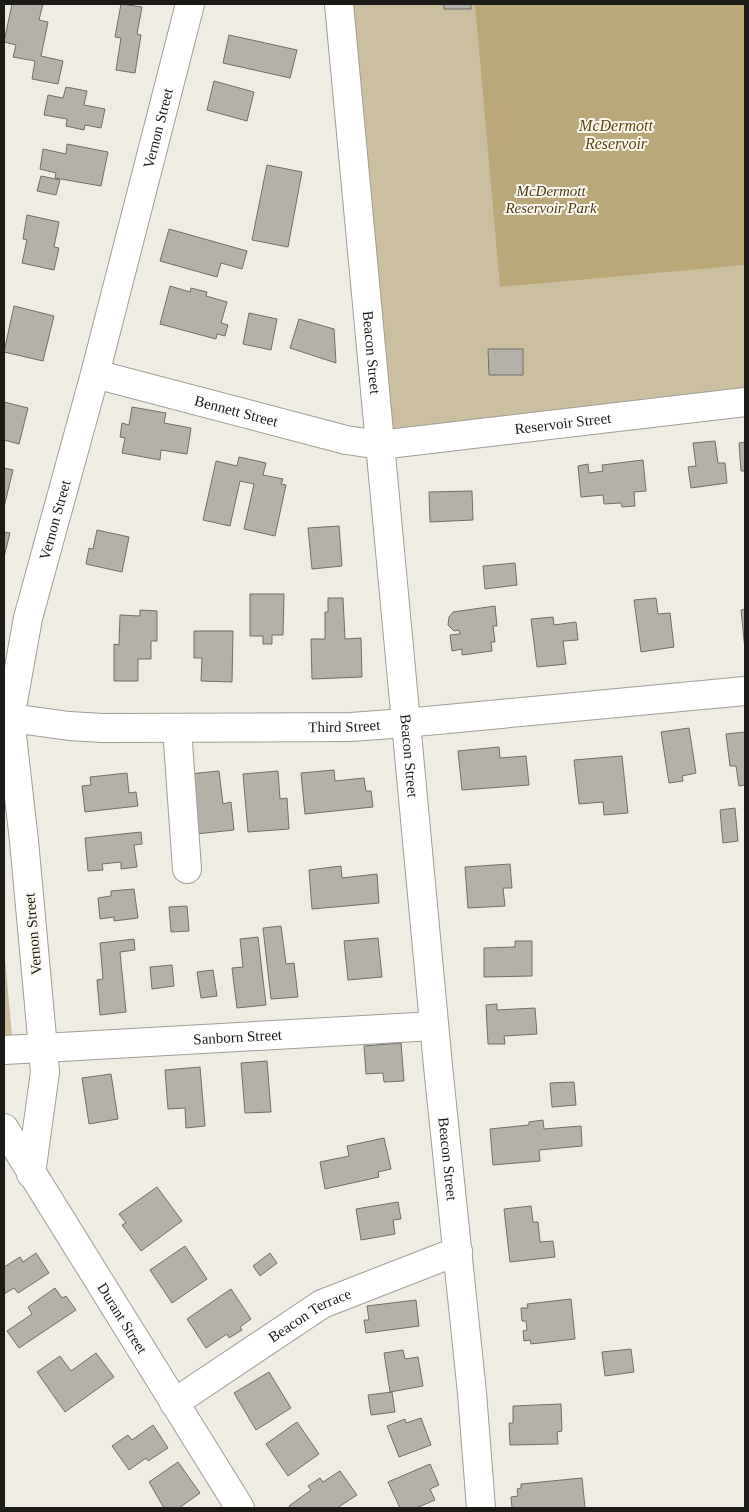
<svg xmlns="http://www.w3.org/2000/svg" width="749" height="1512" viewBox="0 0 749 1512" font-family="Georgia,serif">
<rect width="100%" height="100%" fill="#efece3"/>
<!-- green -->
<path fill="#cbbfa0" d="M 337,4 L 745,4 L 745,402 L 380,445 Z
M 4,947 L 14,1059 L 4,1044 Z"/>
<!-- water -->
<path fill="#bba879" d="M 475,4 L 745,4 L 745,265 L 500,287 Z"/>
<!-- building -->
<path fill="#b4b1a9" stroke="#726f67" d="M 12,4 L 43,4 L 39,20 L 48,22 L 41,56 L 63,61 L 58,84 L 32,79 L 35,61 L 13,57 L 16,45 L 4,42 Z
M 121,4 L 142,7 L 137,34 L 141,35 L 135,73 L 116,70 L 121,38 L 115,37 Z
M 444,4 L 471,4 L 471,9 L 444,9 Z
M 229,35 L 297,50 L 290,78 L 223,63 Z
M 214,81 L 254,92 L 247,121 L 207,110 Z
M 66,87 L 87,91 L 84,105 L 105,109 L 101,128 L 85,125 L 84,130 L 66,126 L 67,119 L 44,115 L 48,95 L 63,98 Z
M 67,144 L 108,152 L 101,186 L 55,178 L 56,173 L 40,169 L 43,149 L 66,154 Z
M 267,165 L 302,172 L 288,247 L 252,240 Z
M 41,176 L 60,180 L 56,195 L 37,191 Z
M 27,215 L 59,222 L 54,247 L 59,248 L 54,270 L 22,263 L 27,240 L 23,239 Z
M 169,229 L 247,251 L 242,269 L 221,263 L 217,277 L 160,261 Z
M 170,286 L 190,292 L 191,288 L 207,292 L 206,296 L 227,302 L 221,323 L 228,325 L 225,336 L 217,334 L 216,339 L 160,324 Z
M 14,306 L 54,316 L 43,361 L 4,352 Z
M 249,313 L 277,319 L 271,350 L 243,344 Z
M 299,319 L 334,329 L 336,363 L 290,348 Z
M 488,349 L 523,349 L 523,375 L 489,375 Z
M 4,402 L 28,408 L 19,444 L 4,440 Z
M 132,407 L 166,413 L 164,423 L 191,428 L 187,454 L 161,450 L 160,460 L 122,453 L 125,438 L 120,437 L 122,423 L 129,425 Z
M 715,441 L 718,463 L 725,463 L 727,483 L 691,488 L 688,467 L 696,466 L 693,443 Z
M 745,442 L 745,471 L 741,471 L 739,443 Z
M 239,457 L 266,463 L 263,475 L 283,479 L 281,484 L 286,485 L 275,536 L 244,529 L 254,484 L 240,481 L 230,526 L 203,520 L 216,461 L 237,466 Z
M 643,460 L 646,491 L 634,492 L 635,506 L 622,507 L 621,503 L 604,504 L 603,495 L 581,497 L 578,466 L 588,464 L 589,473 L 603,471 L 602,465 Z
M 4,468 L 13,470 L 4,507 Z
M 472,491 L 473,520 L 430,522 L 429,492 Z
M 339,526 L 342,566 L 312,569 L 308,528 Z
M 97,530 L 129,537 L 122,572 L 86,564 L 89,548 L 93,549 Z
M 4,532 L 10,533 L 4,557 Z
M 515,563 L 517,585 L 485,589 L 483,566 Z
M 250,594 L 284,594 L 283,635 L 272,635 L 272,644 L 263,644 L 263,636 L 250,636 Z
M 328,598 L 343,598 L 345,639 L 361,638 L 362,677 L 312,679 L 311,639 L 325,639 L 325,612 L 328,612 Z
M 656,598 L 658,614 L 670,613 L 674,647 L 641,652 L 634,600 Z
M 495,606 L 497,626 L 493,626 L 495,642 L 491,642 L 492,651 L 462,655 L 462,649 L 452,651 L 450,635 L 460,634 L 459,630 L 454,631 L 448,625 L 449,617 L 453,612 Z
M 745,609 L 745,650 L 741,610 Z
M 140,610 L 157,611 L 157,641 L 151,641 L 151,659 L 138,659 L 138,681 L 114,681 L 114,644 L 119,645 L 120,615 L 140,616 Z
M 553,617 L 554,625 L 576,622 L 578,640 L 563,641 L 566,664 L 537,667 L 531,619 Z
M 194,631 L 233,631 L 232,682 L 201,681 L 202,658 L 194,658 Z
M 689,728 L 696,773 L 682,776 L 683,781 L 669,783 L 661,732 Z
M 745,732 L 745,785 L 739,786 L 736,766 L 730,766 L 726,734 Z
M 499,747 L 500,758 L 526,756 L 529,785 L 462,790 L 458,751 Z
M 622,756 L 628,813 L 604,815 L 603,802 L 579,804 L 574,760 Z
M 334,770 L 335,781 L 364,778 L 366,791 L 371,791 L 373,807 L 305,814 L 301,773 Z
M 219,771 L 223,804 L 231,802 L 234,830 L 196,834 L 189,774 Z
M 278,771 L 280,799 L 287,798 L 289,829 L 248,832 L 243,774 Z
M 127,773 L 129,793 L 136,792 L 138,806 L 85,812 L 82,786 L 91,785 L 90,777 Z
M 735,808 L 738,841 L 723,843 L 720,810 Z
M 141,832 L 142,844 L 134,845 L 137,867 L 121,869 L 121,862 L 102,864 L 103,870 L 88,871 L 85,838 Z
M 510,864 L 512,888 L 503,888 L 505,906 L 468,908 L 465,867 Z
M 341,866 L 342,878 L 377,874 L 379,903 L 312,909 L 309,870 Z
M 134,889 L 138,918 L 114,921 L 114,917 L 100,919 L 98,898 L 111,896 L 111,891 Z
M 187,906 L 189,931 L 171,932 L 169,907 Z
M 281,926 L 286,964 L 294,963 L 298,997 L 271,999 L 263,928 Z
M 258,937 L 266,1005 L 237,1008 L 232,968 L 243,967 L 240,939 Z
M 378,938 L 382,977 L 348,980 L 344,941 Z
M 134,939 L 135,950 L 120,952 L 126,1012 L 100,1015 L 97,980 L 103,979 L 100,943 Z
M 515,941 L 532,941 L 532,976 L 484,977 L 484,948 L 515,947 Z
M 172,965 L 174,986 L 152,989 L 150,967 Z
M 213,970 L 217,996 L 201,998 L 197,972 Z
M 497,1004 L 497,1010 L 535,1008 L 537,1034 L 504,1036 L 505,1044 L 488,1044 L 486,1005 Z
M 401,1043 L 404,1081 L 384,1082 L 383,1073 L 366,1074 L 364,1046 Z
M 267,1061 L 271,1112 L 245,1113 L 241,1063 Z
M 200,1067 L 205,1126 L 186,1128 L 185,1108 L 168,1109 L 165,1070 Z
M 111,1074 L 118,1119 L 89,1124 L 82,1078 Z
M 574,1082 L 576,1105 L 552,1107 L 550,1083 Z
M 543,1120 L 544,1129 L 581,1126 L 582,1146 L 539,1150 L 540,1161 L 493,1165 L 490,1129 L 529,1125 L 529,1122 Z
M 384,1138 L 391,1169 L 378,1172 L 379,1177 L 325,1189 L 320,1162 L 349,1156 L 347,1146 Z
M 157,1187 L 182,1221 L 141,1251 L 122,1225 L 126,1223 L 119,1214 Z
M 398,1202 L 401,1219 L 393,1220 L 395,1234 L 361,1240 L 356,1209 Z
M 531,1206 L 533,1222 L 538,1222 L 540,1242 L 553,1241 L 555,1257 L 510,1262 L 504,1209 Z
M 185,1246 L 207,1279 L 172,1303 L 150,1270 Z
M 36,1253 L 49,1273 L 18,1293 L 14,1288 L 4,1294 L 4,1267 L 20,1257 L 23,1262 Z
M 270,1253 L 277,1263 L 260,1276 L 253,1266 Z
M 55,1288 L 62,1298 L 66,1296 L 76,1310 L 19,1348 L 7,1331 L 32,1314 L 28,1307 Z
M 231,1289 L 251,1319 L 240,1327 L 242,1330 L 229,1338 L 227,1334 L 206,1348 L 187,1319 Z
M 571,1299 L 575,1339 L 531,1344 L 530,1340 L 524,1341 L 523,1331 L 527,1330 L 526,1321 L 522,1321 L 521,1308 L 528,1308 L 527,1304 Z
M 416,1300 L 419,1326 L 366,1333 L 364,1320 L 369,1320 L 367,1306 Z
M 631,1349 L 634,1372 L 605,1376 L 602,1352 Z
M 403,1350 L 405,1359 L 418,1357 L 423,1386 L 390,1392 L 384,1353 Z
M 96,1353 L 114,1377 L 65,1412 L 37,1372 L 60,1356 L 71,1371 Z
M 269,1372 L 291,1408 L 256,1430 L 234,1393 Z
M 392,1392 L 395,1412 L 371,1415 L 368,1395 Z
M 561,1404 L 562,1431 L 557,1432 L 558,1444 L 510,1445 L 509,1423 L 513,1423 L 513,1406 Z
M 421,1418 L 431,1445 L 399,1457 L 387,1426 L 405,1419 L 406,1423 Z
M 297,1422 L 319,1454 L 288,1476 L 266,1444 Z
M 153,1425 L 168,1448 L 148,1461 L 146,1458 L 129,1470 L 112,1446 L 128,1435 L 132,1440 Z
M 178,1462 L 200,1493 L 179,1508 L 164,1508 L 149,1482 Z
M 430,1464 L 439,1485 L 430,1489 L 435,1500 L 416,1508 L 400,1508 L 388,1482 Z
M 340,1471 L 357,1495 L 337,1508 L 291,1508 L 289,1506 L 311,1490 L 308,1486 L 320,1478 L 323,1482 Z
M 582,1478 L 585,1508 L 512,1508 L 511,1497 L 518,1496 L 517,1489 L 521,1488 L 521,1484 Z"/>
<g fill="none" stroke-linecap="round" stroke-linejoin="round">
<defs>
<g id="minor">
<path id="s1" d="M 339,4 L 438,1066 L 472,1393 L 481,1508"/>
<path id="s2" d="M 95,374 L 346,440 L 380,445 L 745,402"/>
<path id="s3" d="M 4,717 L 69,726 L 103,728 L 351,727 L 405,723 L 745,691"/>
<path d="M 177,728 L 187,869"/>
<path id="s4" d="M 4,1050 L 43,1048 L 24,841 L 10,718 L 28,618 L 95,374 L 190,4"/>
<path id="s5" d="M 4,1128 L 240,1508"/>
<path id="s6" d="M 31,1174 L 45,1072 L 43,1048 L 434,1026"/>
<path id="s7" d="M 174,1403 L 322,1304 L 458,1251"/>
</g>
</defs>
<!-- minor casing -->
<use href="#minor" stroke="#a19e96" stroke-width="30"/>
<!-- minor -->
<use href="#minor" stroke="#fff" stroke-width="28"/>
</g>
<g text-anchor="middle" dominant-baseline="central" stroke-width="4" stroke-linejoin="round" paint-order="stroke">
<!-- street labels -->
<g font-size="15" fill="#1c1b18" stroke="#fdf9f0">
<text stroke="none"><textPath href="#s4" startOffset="979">Vernon Street</textPath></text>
<text stroke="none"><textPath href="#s1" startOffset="350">Beacon Street</textPath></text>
<text stroke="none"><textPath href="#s2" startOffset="146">Bennett Street</textPath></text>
<text stroke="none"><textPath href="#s2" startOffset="478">Reservoir Street</textPath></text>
<text stroke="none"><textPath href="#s4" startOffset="574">Vernon Street</textPath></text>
<text stroke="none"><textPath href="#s3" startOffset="341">Third Street</textPath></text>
<text stroke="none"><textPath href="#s1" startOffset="755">Beacon Street</textPath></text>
<text transform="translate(33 934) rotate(-95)">Vernon Street</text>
<text stroke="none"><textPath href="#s6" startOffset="322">Sanborn Street</textPath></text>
<text stroke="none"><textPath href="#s1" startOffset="1160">Beacon Street</textPath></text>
<text stroke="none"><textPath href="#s7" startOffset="162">Beacon Terrace</textPath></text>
<text stroke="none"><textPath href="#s5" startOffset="224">Durant Street</textPath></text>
</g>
<!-- park labels -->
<g font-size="15" font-style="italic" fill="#4c3e17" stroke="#fdf9f0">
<text x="551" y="191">McDermott<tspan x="551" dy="17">Reservoir Park</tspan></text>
</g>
<!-- water labels -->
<g font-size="16" font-style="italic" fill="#5d4a0e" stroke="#fdf9f0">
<text x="616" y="125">McDermott<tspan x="616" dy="18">Reservoir</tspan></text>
</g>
</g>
<!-- border -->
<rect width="749" height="1512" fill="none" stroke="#1c1b18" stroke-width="10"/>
</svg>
